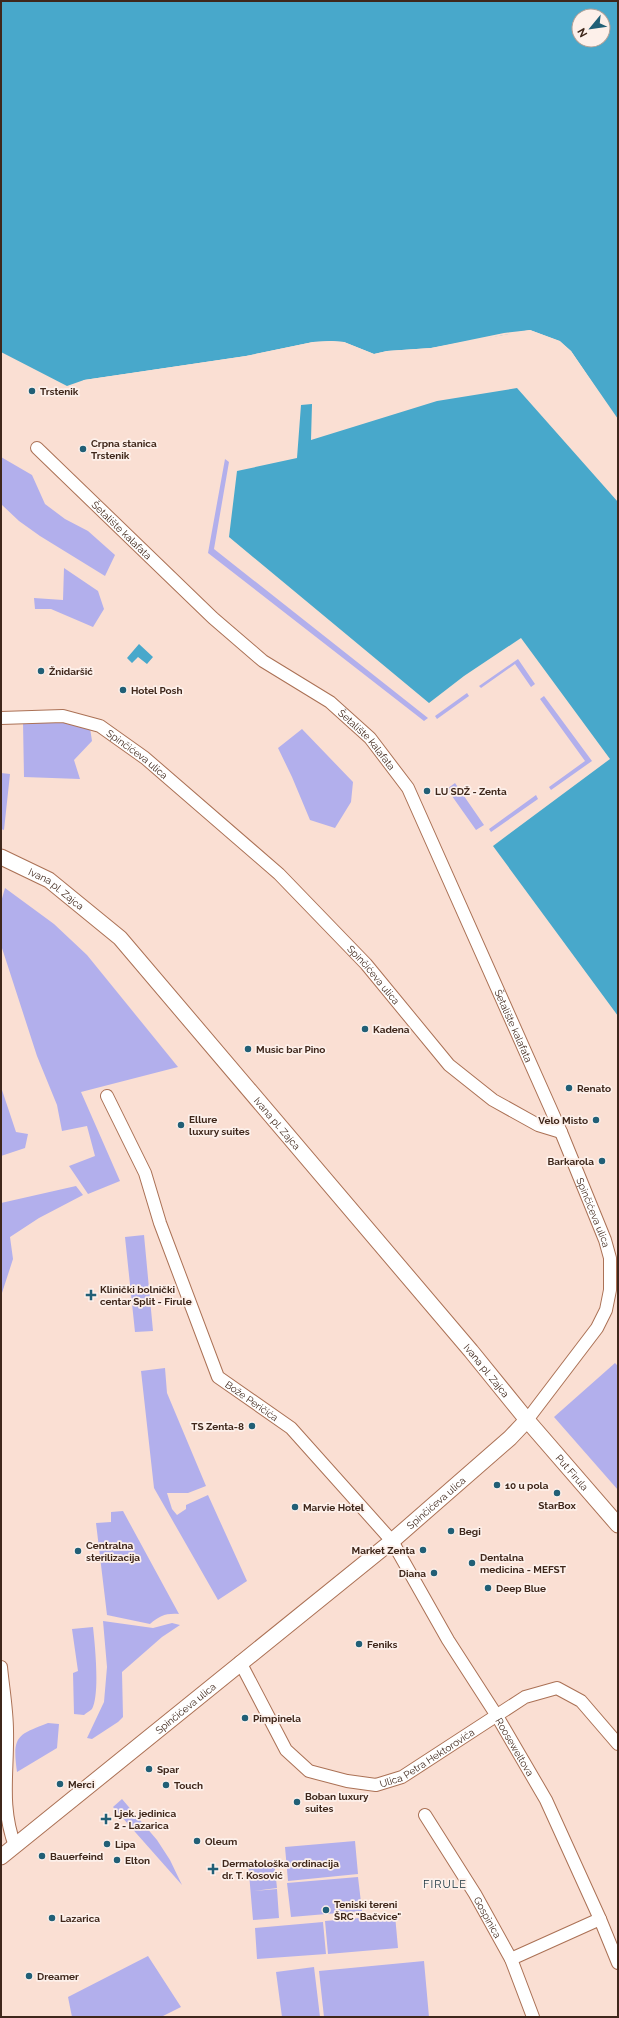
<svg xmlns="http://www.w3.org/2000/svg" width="619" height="2018" viewBox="0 0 619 2018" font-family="Raleway,sans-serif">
<rect width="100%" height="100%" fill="#fadfd3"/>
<!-- green -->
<path fill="#b2afec" d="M 1,457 L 32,475 L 45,504 L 65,519 L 88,531 L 115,555 L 105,576 L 40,536 L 19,521 L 1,504 Z
M 225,459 L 229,462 L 214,549 L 428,718 L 424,721 L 208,553 Z
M 64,568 L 98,591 L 104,609 L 93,627 L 51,609 L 35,609 L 34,598 L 63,600 Z
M 518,659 L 535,684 L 531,687 L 515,664 L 481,688 L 479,686 Z
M 467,693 L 469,696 L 437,719 L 435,716 Z
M 544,696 L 592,761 L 551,790 L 549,787 L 585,761 L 540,699 Z
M 57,721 L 90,728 L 92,741 L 74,760 L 80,779 L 24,777 L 23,722 Z
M 302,729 L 353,782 L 351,802 L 335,828 L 310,820 L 292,777 L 278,748 Z
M 1,773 L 10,774 L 4,830 L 1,829 Z
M 455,783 L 484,825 L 476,830 L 447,789 Z
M 536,795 L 538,799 L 491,832 L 489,829 Z
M 5,888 L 54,924 L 87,955 L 178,1067 L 81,1092 L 120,1181 L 88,1194 L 69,1166 L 95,1156 L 87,1126 L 62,1131 L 57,1105 L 37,1056 L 1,945 L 1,902 Z
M 1,1087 L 16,1132 L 28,1134 L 25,1148 L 1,1156 Z
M 76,1186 L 83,1195 L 39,1218 L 10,1237 L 13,1259 L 1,1296 L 1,1203 Z
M 144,1235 L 153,1331 L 135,1332 L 125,1237 Z
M 615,1363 L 618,1366 L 618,1490 L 554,1417 Z
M 165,1368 L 167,1393 L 206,1486 L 188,1493 L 167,1493 L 172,1509 L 177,1515 L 186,1509 L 186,1505 L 208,1495 L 247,1581 L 218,1600 L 154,1488 L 141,1371 Z
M 123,1511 L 179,1614 C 166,1613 159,1616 150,1624 L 107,1615 L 96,1523 L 111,1522 L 111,1512 Z
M 103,1621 L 153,1628 L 172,1623 L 180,1625 L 162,1637 L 122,1672 L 123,1717 L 118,1722 L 92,1739 L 87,1738 L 104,1702 L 107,1667 Z
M 93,1627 C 95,1645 100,1694 92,1709 C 90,1711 86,1713 84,1715 L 74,1714 L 73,1673 L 78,1671 L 72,1629 Z
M 48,1723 L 59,1724 L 57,1748 L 17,1772 C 12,1736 17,1735 48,1723 Z
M 122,1799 L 157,1840 L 170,1860 L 182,1885 L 113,1807 Z
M 355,1841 L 358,1874 L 288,1881 L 285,1847 Z
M 274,1860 L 277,1888 L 254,1891 L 277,1889 L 279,1918 L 253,1920 L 248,1862 Z
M 358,1877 L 362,1911 L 291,1917 L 287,1883 Z
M 395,1915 L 398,1948 L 328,1954 L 325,1921 Z
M 323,1922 L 326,1954 L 257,1959 L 255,1928 Z
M 148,1956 L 181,2007 L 161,2017 L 72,2017 L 68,1997 Z
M 424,1961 L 429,2017 L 324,2017 L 319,1971 Z
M 314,1967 L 320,2017 L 282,2017 L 276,1972 Z"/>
<!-- water -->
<path fill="#48a8cb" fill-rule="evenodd" d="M 1,1 L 618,1 L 618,419 L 571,351 L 559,341 L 530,330 L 431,348 L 387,351 L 374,354 L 344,342 L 331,341 L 313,342 L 246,356 L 84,380 L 67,386 L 1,352 ZM 579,16 L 603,16 L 603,40 L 579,40 Z
M 517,388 L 618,502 L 618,1016 L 493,846 L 610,759 L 521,638 L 464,676 L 429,703 L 229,537 L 237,471 L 297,458 L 301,405 L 312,404 L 311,440 L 437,401 Z
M 139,644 L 153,657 L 147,664 L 138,657 L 132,663 L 127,658 Z"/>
<!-- pier -->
<path fill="#fadfd3" d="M 530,330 L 560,341 L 571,351 L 618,421 L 569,352 L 559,343 L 530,332 L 504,335 L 431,350 L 388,353 L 374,356 L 343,344 L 313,344 L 246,358 L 81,383 L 84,380 L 246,356 L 313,342 L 331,341 L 344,342 L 374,354 L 387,351 L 431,348 L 504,333 Z"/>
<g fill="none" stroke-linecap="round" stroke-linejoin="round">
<defs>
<g id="minor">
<path id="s1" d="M 37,448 L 213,618 L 263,661 L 330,702 L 370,738 L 408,788 L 561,1132 L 605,1240 L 610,1258 L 610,1290 L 606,1310 L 597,1328 L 527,1420"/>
<path id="s2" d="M 1,718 L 63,716 L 100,726 L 145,758 L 279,874 L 366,964 L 449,1065 L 493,1100 L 538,1125 L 561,1132"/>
<path id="s3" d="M 107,1096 L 145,1173 L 160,1223 L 218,1377 L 291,1428 L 392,1541 L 448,1640 L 497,1716 L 546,1800 L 600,1919 L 618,1963"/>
<path id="s4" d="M 240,1662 L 286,1750 L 309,1771 L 347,1781 L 376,1785 L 402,1777 L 525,1697 L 557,1688 L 581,1701 L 618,1744"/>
<path d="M 1,1667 C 3,1688 7,1710 7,1731 C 8,1772 0,1806 15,1846"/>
<path id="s5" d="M 425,1815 L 475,1894 L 511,1959 L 533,2017"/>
<path d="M 511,1959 L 600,1919"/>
</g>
<g id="tertiary">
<path id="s6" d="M 1,857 L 49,880 L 120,938 L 471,1351 L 527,1420 L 618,1525"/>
<path id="s7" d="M 1,1857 L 392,1541 L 510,1438 L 527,1420"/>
</g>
</defs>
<!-- minor casing -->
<use href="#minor" stroke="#ab7155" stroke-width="14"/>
<!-- tertiary casing -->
<use href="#tertiary" stroke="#ab7155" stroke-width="17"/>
<!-- minor -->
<use href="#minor" stroke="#fff" stroke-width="12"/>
<!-- tertiary -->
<use href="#tertiary" stroke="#fff" stroke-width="15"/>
</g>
<!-- markers -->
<g fill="#215f76" stroke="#fdf0ea" stroke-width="1.5">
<circle cx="32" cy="391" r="4"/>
<circle cx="83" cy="449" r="4"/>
<circle cx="41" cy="671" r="4"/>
<circle cx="123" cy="690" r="4"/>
<circle cx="427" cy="791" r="4"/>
<circle cx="365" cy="1029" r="4"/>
<circle cx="248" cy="1049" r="4"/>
<circle cx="569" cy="1088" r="4"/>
<circle cx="596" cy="1120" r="4"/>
<circle cx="181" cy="1125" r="4"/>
<circle cx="602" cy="1161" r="4"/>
<path d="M89 1289h4v4h4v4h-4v4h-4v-4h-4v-4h4z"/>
<circle cx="252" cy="1426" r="4"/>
<circle cx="497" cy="1485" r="4"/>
<circle cx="557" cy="1493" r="4"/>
<circle cx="295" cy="1507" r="4"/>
<circle cx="451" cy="1531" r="4"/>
<circle cx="423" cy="1550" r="4"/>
<circle cx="78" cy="1551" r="4"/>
<circle cx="472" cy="1563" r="4"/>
<circle cx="434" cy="1573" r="4"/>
<circle cx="488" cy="1588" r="4"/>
<circle cx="359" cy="1644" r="4"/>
<circle cx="245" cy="1718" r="4"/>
<circle cx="149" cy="1769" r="4"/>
<circle cx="60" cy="1784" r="4"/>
<circle cx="166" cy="1785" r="4"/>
<circle cx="297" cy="1802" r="4"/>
<path d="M104 1813h4v4h4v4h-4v4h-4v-4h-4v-4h4z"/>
<circle cx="197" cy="1841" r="4"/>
<circle cx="107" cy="1844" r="4"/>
<circle cx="42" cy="1856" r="4"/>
<circle cx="117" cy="1860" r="4"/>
<path d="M211 1863h4v4h4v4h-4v4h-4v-4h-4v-4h4z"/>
<circle cx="326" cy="1910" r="4"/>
<circle cx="52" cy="1918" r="4"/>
<circle cx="29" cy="1976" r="4"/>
</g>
<g text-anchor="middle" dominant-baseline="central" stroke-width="3.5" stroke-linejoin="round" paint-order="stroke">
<!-- poi labels -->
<g font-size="10" font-weight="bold" fill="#3f271b" stroke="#fdf0ea" text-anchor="start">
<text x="40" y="391">Trstenik</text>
<text x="91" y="443">Crpna stanica<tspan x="91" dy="12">Trstenik</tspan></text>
<text x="49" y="671">Žnidaršić</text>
<text x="131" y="690">Hotel Posh</text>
<text x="435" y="791">LU SDŽ - Zenta</text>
<text x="373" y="1029">Kadena</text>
<text x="256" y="1049">Music bar Pino</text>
<text x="577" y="1088">Renato</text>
<text x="189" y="1119">Ellure<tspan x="189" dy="12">luxury suites</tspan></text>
<text x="588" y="1120" text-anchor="end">Velo Misto</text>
<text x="594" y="1161" text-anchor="end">Barkarola</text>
<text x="100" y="1289">Klinički bolnički<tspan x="100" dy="12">centar Split - Firule</tspan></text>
<text x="244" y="1426" text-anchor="end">TS Zenta-8</text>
<text x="505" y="1485">10 u pola</text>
<text x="557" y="1505" text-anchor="middle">StarBox</text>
<text x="303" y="1507">Marvie Hotel</text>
<text x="459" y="1531">Begi</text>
<text x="86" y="1545">Centralna<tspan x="86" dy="12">sterilizacija</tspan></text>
<text x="415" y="1550" text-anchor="end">Market Zenta</text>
<text x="480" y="1557">Dentalna<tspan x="480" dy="12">medicina - MEFST</tspan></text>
<text x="426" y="1573" text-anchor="end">Diana</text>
<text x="496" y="1588">Deep Blue</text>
<text x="367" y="1644">Feniks</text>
<text x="253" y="1718">Pimpinela</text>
<text x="157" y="1769">Spar</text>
<text x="68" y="1784">Merci</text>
<text x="174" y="1785">Touch</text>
<text x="305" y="1796">Boban luxury<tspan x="305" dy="12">suites</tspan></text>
<text x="114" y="1813">Ljek. jedinica<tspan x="114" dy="12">2 - Lazarica</tspan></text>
<text x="205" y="1841">Oleum</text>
<text x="115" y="1844">Lipa</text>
<text x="50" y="1856">Bauerfeind</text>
<text x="125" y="1860">Elton</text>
<text x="222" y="1863">Dermatološka ordinacija<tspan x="222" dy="12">dr. T. Kosović</tspan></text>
<text x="334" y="1904">Teniski tereni<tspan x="334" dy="12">ŠRC "Bačvice"</tspan></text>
<text x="60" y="1918">Lazarica</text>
<text x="37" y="1976">Dreamer</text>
</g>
<!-- street labels -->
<g font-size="10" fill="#3f271b" stroke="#fdf0ea">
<text stroke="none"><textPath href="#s1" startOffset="118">Šetalište kalafata</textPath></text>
<text stroke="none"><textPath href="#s1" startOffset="442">Šetalište kalafata</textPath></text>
<text stroke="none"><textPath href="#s2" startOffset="147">Spinčićeva ulica</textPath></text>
<text stroke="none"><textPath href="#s6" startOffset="64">Ivana pl. Zajca</textPath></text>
<text stroke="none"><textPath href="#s2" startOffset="471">Spinčićeva ulica</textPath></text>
<text stroke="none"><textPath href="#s1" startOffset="766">Šetalište kalafata</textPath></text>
<text stroke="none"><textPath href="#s6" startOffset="388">Ivana pl. Zajca</textPath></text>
<text stroke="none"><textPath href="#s1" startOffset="969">Spinčićeva ulica</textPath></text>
<text stroke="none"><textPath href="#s6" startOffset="712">Ivana pl. Zajca</textPath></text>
<text stroke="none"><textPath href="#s3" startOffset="344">Bože Peričića</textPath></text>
<text stroke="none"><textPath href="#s6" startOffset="845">Put Firula</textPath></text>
<text stroke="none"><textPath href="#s7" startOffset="561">Spinčićeva ulica</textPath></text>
<text stroke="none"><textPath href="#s7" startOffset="237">Spinčićeva ulica</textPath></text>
<text stroke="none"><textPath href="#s3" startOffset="783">Rooseweltova</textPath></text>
<text stroke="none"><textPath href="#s4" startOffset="257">Ulica Petra Hektorovića</textPath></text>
<text stroke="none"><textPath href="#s5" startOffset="120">Gospinica</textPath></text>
</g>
<!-- neighbourhood labels -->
<g font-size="11" letter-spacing="1" fill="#122f3a" stroke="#fdf0ea">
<text x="445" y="1884">FIRULE</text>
</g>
</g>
<!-- border -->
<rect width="619" height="2018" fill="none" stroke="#3f271b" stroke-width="4"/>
<!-- north arrow -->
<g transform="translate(591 28) rotate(241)"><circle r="19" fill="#fdf0ea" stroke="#b1a097"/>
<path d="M0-3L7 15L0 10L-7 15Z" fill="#215f76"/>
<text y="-6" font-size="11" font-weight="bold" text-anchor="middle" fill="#3f271b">N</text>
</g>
</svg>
